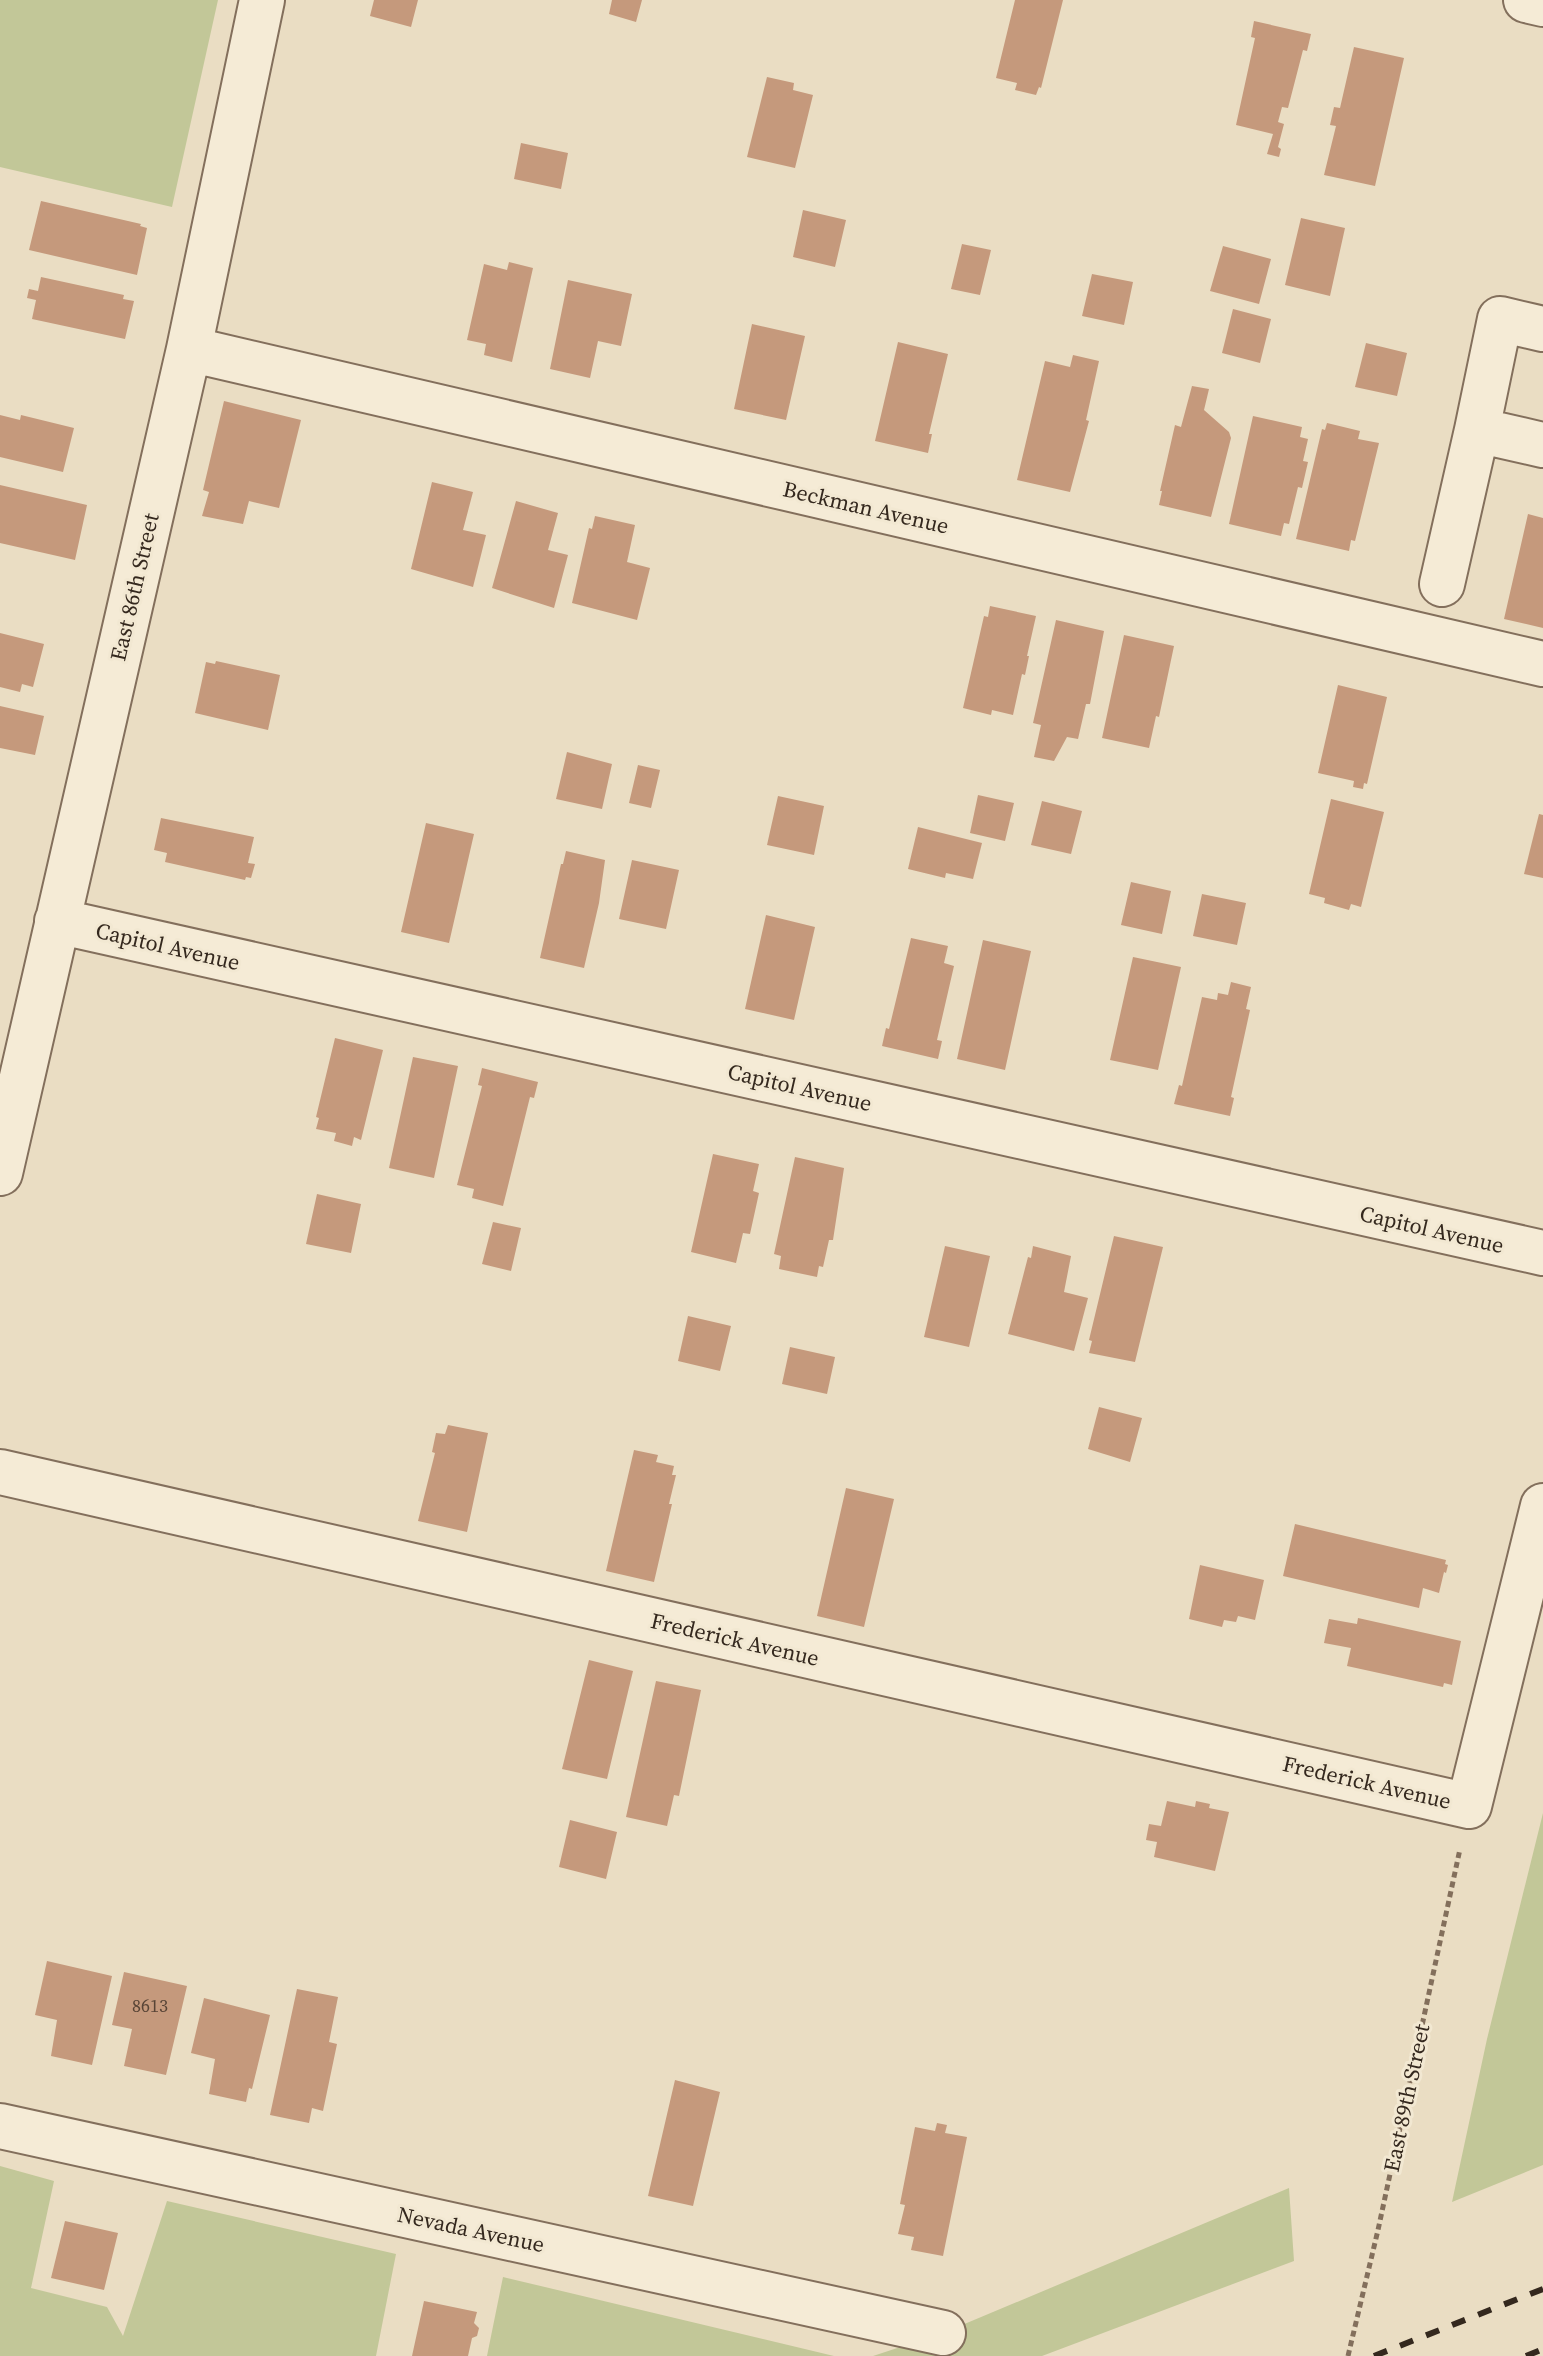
<svg xmlns="http://www.w3.org/2000/svg" width="1543" height="2356" viewBox="0 0 1543 2356" font-family="'Source Serif 4',serif">
<rect width="100%" height="100%" fill="#eaddc3"/>
<!-- green -->
<path fill="#c2c798" d="M 0,0 L 218,0 L 172,207 L 0,167 Z
M 1543,1813 L 1543,2165 L 1452,2202 L 1487,2039 Z
M 0,2166 L 54,2181 L 31,2288 L 107,2307 L 123,2336 L 167,2201 L 396,2254 L 376,2356 L 0,2356 Z
M 1289,2188 L 1294,2261 L 1042,2356 L 873,2356 L 943,2333 Z
M 503,2277 L 834,2356 L 487,2356 Z"/>
<!-- building -->
<path fill="#c5997c" d="M 374,0 L 418,0 L 411,27 L 370,16 Z
M 612,0 L 642,0 L 636,22 L 609,14 Z
M 1015,0 L 1063,0 L 1041,88 L 1039,87 L 1036,95 L 1015,90 L 1017,83 L 996,78 Z
M 1254,21 L 1311,34 L 1307,51 L 1303,50 L 1288,108 L 1282,107 L 1278,122 L 1284,124 L 1278,147 L 1281,149 L 1279,157 L 1267,154 L 1273,134 L 1236,125 L 1255,38 L 1251,37 Z
M 1354,47 L 1404,58 L 1375,186 L 1324,175 L 1336,126 L 1330,125 L 1334,107 L 1340,108 Z
M 767,77 L 794,83 L 793,90 L 813,95 L 795,168 L 747,157 Z
M 521,143 L 568,153 L 561,189 L 514,179 Z
M 41,201 L 141,224 L 140,226 L 147,228 L 137,275 L 29,250 Z
M 803,210 L 846,220 L 835,267 L 793,257 Z
M 1301,218 L 1345,228 L 1330,296 L 1285,285 Z
M 962,244 L 991,250 L 980,295 L 951,289 Z
M 1223,246 L 1271,259 L 1259,304 L 1210,291 Z
M 509,262 L 533,268 L 512,362 L 484,355 L 486,344 L 467,340 L 484,264 L 507,270 Z
M 1092,274 L 1133,282 L 1124,325 L 1082,316 Z
M 41,277 L 124,295 L 123,299 L 134,301 L 125,339 L 32,319 L 36,300 L 27,298 L 29,289 L 38,291 Z
M 568,280 L 632,294 L 621,346 L 598,341 L 590,378 L 550,369 Z
M 1233,309 L 1271,319 L 1260,363 L 1222,353 Z
M 752,324 L 805,336 L 786,420 L 734,409 Z
M 898,342 L 948,354 L 929,434 L 932,434 L 928,453 L 875,441 Z
M 1366,343 L 1407,353 L 1397,396 L 1355,387 Z
M 1073,355 L 1099,361 L 1086,420 L 1089,421 L 1070,492 L 1017,480 L 1045,361 L 1070,367 Z
M 1192,386 L 1209,389 L 1204,410 L 1229,432 L 1231,438 L 1211,517 L 1159,505 L 1162,491 L 1160,491 L 1175,425 L 1181,427 Z
M 224,401 L 301,420 L 279,508 L 249,501 L 243,524 L 202,516 L 209,492 L 203,490 Z
M 0,415 L 20,420 L 21,415 L 74,428 L 63,472 L 0,457 Z
M 1253,416 L 1302,427 L 1300,437 L 1308,439 L 1303,461 L 1308,462 L 1302,488 L 1298,487 L 1289,524 L 1284,523 L 1281,536 L 1229,524 Z
M 1327,423 L 1360,431 L 1358,439 L 1379,443 L 1355,541 L 1351,540 L 1349,551 L 1296,539 L 1322,429 L 1325,430 Z
M 432,482 L 473,492 L 463,530 L 486,535 L 473,587 L 411,569 Z
M 0,485 L 87,505 L 75,560 L 0,543 Z
M 516,501 L 558,513 L 548,550 L 568,555 L 554,608 L 492,588 Z
M 1528,514 L 1543,518 L 1543,628 L 1504,619 Z
M 595,516 L 635,525 L 627,562 L 650,568 L 637,620 L 572,603 L 589,528 L 592,529 Z
M 990,606 L 1036,616 L 1027,656 L 1029,656 L 1025,675 L 1022,674 L 1013,715 L 992,710 L 991,715 L 963,708 L 984,616 L 988,617 Z
M 1056,620 L 1104,631 L 1090,704 L 1086,704 L 1078,739 L 1067,737 L 1054,761 L 1034,757 L 1041,725 L 1033,723 Z
M 0,633 L 44,644 L 33,687 L 22,684 L 20,692 L 0,687 Z
M 1124,635 L 1174,646 L 1159,717 L 1156,716 L 1149,748 L 1102,738 Z
M 216,661 L 280,675 L 268,730 L 195,713 L 206,662 L 215,664 Z
M 1338,685 L 1387,697 L 1367,784 L 1364,783 L 1363,789 L 1353,787 L 1354,781 L 1318,773 Z
M 0,706 L 44,716 L 35,755 L 0,748 Z
M 567,752 L 612,764 L 602,809 L 556,799 Z
M 638,765 L 660,770 L 651,808 L 629,803 Z
M 978,795 L 1014,803 L 1005,841 L 970,833 Z
M 778,796 L 824,806 L 814,855 L 767,845 Z
M 1331,799 L 1384,812 L 1361,907 L 1351,904 L 1349,910 L 1324,903 L 1325,898 L 1309,894 Z
M 1042,801 L 1082,811 L 1071,854 L 1031,845 Z
M 1539,814 L 1543,815 L 1543,878 L 1524,874 Z
M 161,818 L 254,837 L 248,863 L 255,864 L 251,878 L 246,877 L 245,880 L 165,862 L 167,853 L 154,850 Z
M 426,823 L 474,834 L 449,943 L 401,932 Z
M 918,827 L 982,843 L 973,879 L 946,873 L 945,878 L 908,869 Z
M 566,851 L 605,860 L 599,903 L 584,968 L 540,958 L 561,864 L 563,864 Z
M 632,860 L 679,870 L 666,929 L 619,919 Z
M 1131,882 L 1171,891 L 1162,934 L 1121,925 Z
M 1202,894 L 1246,903 L 1237,945 L 1193,936 Z
M 766,915 L 815,927 L 794,1020 L 745,1009 Z
M 911,938 L 948,946 L 944,963 L 954,966 L 937,1040 L 942,1041 L 938,1059 L 882,1046 L 886,1028 L 889,1029 Z
M 983,940 L 1031,951 L 1005,1070 L 957,1059 Z
M 1133,957 L 1181,967 L 1158,1070 L 1110,1060 Z
M 1231,982 L 1251,987 L 1246,1009 L 1250,1010 L 1231,1097 L 1234,1098 L 1230,1116 L 1174,1104 L 1179,1085 L 1182,1086 L 1202,997 L 1217,1000 L 1218,993 L 1228,995 Z
M 335,1038 L 383,1050 L 361,1140 L 354,1137 L 352,1146 L 334,1141 L 336,1133 L 316,1129 L 319,1118 L 316,1117 Z
M 413,1057 L 458,1066 L 434,1178 L 389,1168 Z
M 482,1068 L 538,1082 L 534,1098 L 530,1097 L 503,1206 L 472,1198 L 474,1189 L 457,1185 L 482,1086 L 478,1085 Z
M 713,1154 L 759,1164 L 753,1191 L 759,1193 L 750,1234 L 743,1233 L 736,1263 L 691,1252 Z
M 795,1157 L 844,1168 L 833,1240 L 829,1240 L 823,1267 L 819,1266 L 817,1277 L 779,1269 L 781,1256 L 774,1254 Z
M 317,1194 L 361,1204 L 351,1253 L 306,1244 Z
M 493,1222 L 521,1228 L 511,1271 L 482,1264 Z
M 1114,1236 L 1163,1247 L 1135,1362 L 1089,1353 L 1092,1341 L 1089,1340 Z
M 945,1246 L 990,1256 L 969,1347 L 924,1337 Z
M 1033,1246 L 1071,1256 L 1064,1292 L 1088,1298 L 1074,1351 L 1008,1334 L 1028,1257 L 1031,1258 Z
M 688,1316 L 731,1326 L 720,1371 L 678,1361 Z
M 790,1347 L 835,1357 L 827,1394 L 782,1384 Z
M 1099,1407 L 1142,1418 L 1130,1462 L 1088,1449 Z
M 448,1425 L 488,1433 L 467,1532 L 418,1521 L 435,1453 L 432,1452 L 436,1433 L 445,1434 Z
M 634,1450 L 658,1455 L 656,1462 L 674,1466 L 672,1475 L 676,1475 L 669,1504 L 672,1504 L 654,1582 L 606,1571 Z
M 846,1488 L 894,1499 L 864,1627 L 817,1616 Z
M 1295,1524 L 1446,1560 L 1445,1564 L 1448,1565 L 1446,1573 L 1444,1572 L 1439,1593 L 1423,1588 L 1419,1608 L 1283,1576 Z
M 1200,1565 L 1264,1580 L 1255,1620 L 1238,1616 L 1236,1622 L 1224,1620 L 1222,1627 L 1189,1619 Z
M 1358,1618 L 1461,1641 L 1452,1685 L 1444,1683 L 1443,1687 L 1347,1666 L 1351,1648 L 1324,1643 L 1329,1619 L 1357,1624 Z
M 589,1660 L 633,1671 L 607,1779 L 562,1769 Z
M 656,1681 L 701,1690 L 679,1796 L 674,1795 L 667,1826 L 626,1817 Z
M 1167,1801 L 1195,1807 L 1196,1801 L 1210,1804 L 1209,1808 L 1229,1812 L 1215,1871 L 1154,1857 L 1157,1842 L 1146,1840 L 1149,1824 L 1161,1826 Z
M 570,1820 L 617,1832 L 606,1879 L 559,1867 Z
M 47,1961 L 112,1976 L 92,2065 L 51,2056 L 57,2020 L 35,2015 Z
M 124,1972 L 187,1986 L 166,2075 L 124,2066 L 132,2029 L 112,2025 Z
M 297,1989 L 338,1997 L 329,2042 L 337,2044 L 323,2111 L 312,2108 L 309,2123 L 270,2115 Z
M 204,1998 L 270,2015 L 252,2089 L 249,2088 L 246,2102 L 209,2094 L 215,2059 L 191,2053 Z
M 675,2080 L 720,2092 L 693,2206 L 648,2196 Z
M 937,2123 L 947,2125 L 945,2133 L 967,2137 L 943,2256 L 911,2250 L 914,2237 L 898,2234 L 905,2205 L 900,2204 L 915,2127 L 935,2131 Z
M 65,2221 L 118,2233 L 104,2290 L 51,2278 Z
M 424,2301 L 477,2312 L 474,2323 L 479,2328 L 477,2336 L 472,2338 L 468,2356 L 412,2356 Z"/>
<g fill="none" stroke-linecap="round" stroke-linejoin="round">
<defs>
<path id="minor" d="M 1526,0 L 1543,4
M 1543,329 L 1500,319 L 1477,430 L 1543,445
M 189,349 L 1543,664
M 1442,584 L 1477,430
M 57,921 L 1543,1253
M 0,1173 L 189,349 L 262,0
M 0,1472 L 1469,1806 L 1543,1506
M 0,2126 L 943,2333"/>
</defs>
<!-- minor casing -->
<use href="#minor" stroke="#836f5c" stroke-width="48"/>
<!-- path -->
<path stroke="#836f5c" stroke-width="5" stroke-dasharray="6 4" stroke-linecap="butt" d="M 1348,2356 L 1378,2230 L 1460,1849"/>
<!-- minor -->
<use href="#minor" stroke="#f5ebd6" stroke-width="44"/>
<!-- rail -->
<path stroke="#34281e" stroke-width="6" stroke-dasharray="14 14" stroke-linecap="butt" d="M 1374,2356 L 1543,2289
M 1526,2356 L 1543,2349"/>
</g>
<g text-anchor="middle" dominant-baseline="central" stroke-width="6" stroke-linejoin="round" paint-order="stroke">
<!-- number labels -->
<g font-size="18" fill="#584436">
<text x="150" y="2005">8613</text>
</g>
<!-- street labels -->
<g font-size="22" fill="#34281e" stroke="#f2e8d2">
<text transform="translate(866 507) rotate(13)">Beckman Avenue</text>
<text transform="translate(134 587) rotate(-77)">East 86th Street</text>
<text transform="translate(168 946) rotate(13)">Capitol Avenue</text>
<text transform="translate(800 1087) rotate(13)">Capitol Avenue</text>
<text transform="translate(1432 1229) rotate(13)">Capitol Avenue</text>
<text transform="translate(735 1639) rotate(13)">Frederick Avenue</text>
<text transform="translate(1367 1782) rotate(13)">Frederick Avenue</text>
<text transform="translate(1406 2098) rotate(-78)">East 89th Street</text>
<text transform="translate(471 2229) rotate(12)">Nevada Avenue</text>
</g>
</g>
</svg>
